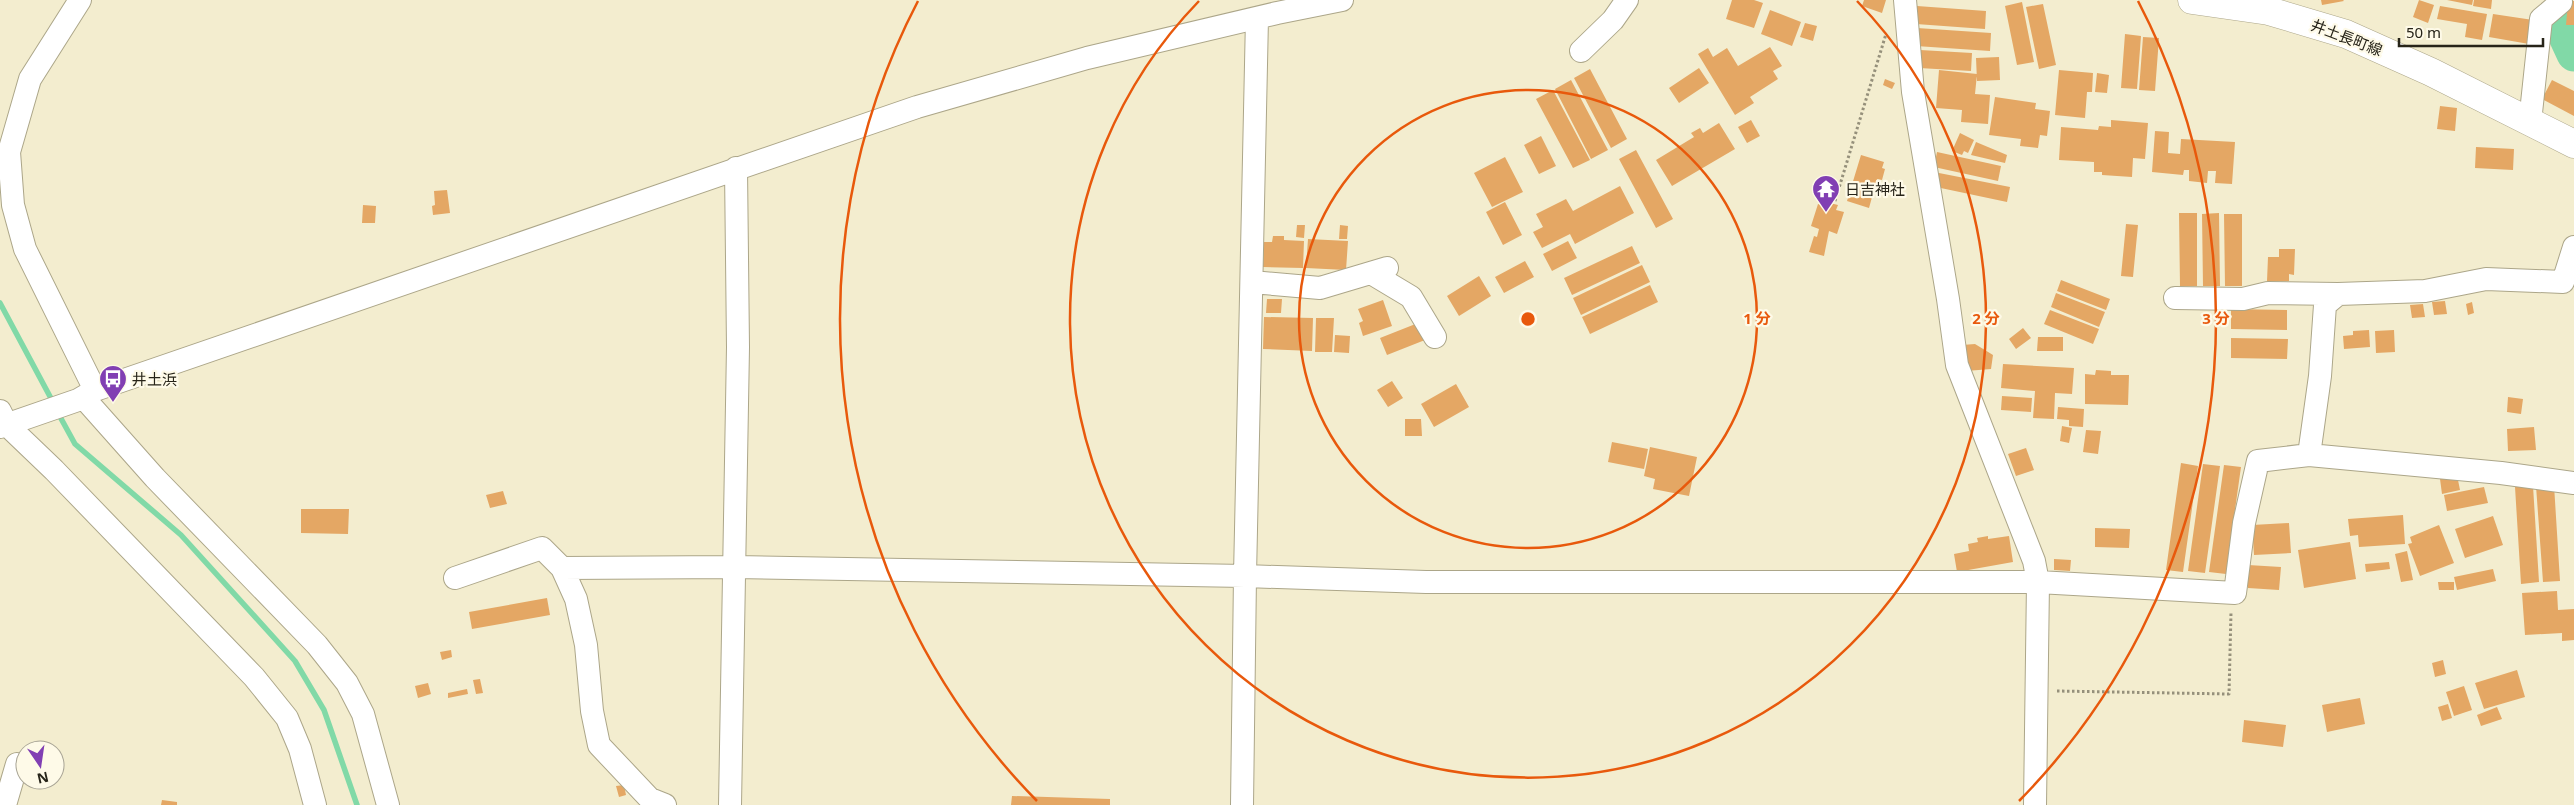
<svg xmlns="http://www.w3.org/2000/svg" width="2574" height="805" viewBox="0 0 2574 805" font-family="'Noto Sans','Noto Sans JP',sans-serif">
<rect width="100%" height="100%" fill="#f3edcf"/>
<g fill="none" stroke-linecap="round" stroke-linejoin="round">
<!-- stream -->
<path stroke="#81d9a7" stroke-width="5.5" d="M 0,303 L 54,404
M 58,413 L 75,444 L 181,535 L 295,661 L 324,710 L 357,805"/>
<!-- river -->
<path stroke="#81d9a7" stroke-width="35" d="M 2556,15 L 2574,54"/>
</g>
<!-- building -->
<path fill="#e4a764" d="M 1732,0 L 1754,0 L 1763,3 L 1754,28 L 1726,19 Z
M 1864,0 L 1886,0 L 1882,13 L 1862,6 Z
M 2321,0 L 2343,0 L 2344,1 L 2322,5 Z
M 2419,0 L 2434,5 L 2428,23 L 2413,17 Z
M 2447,0 L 2473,0 L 2472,5 Z
M 2474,0 L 2492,0 L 2491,9 L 2473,6 Z
M 2568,1 L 2574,1 L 2574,25 L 2566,25 Z
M 2022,2 L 2034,62 L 2017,65 L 2005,6 Z
M 2043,4 L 2056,65 L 2039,69 L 2026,7 Z
M 1917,6 L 1986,11 L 1985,29 L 1916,24 Z
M 2440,6 L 2487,14 L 2482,40 L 2465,37 L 2467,24 L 2437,19 Z
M 1770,10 L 1801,22 L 1792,46 L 1761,34 Z
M 2493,14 L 2533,20 L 2529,44 L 2489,37 Z
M 1805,23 L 1817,26 L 1813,41 L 1800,37 Z
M 1917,28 L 1991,33 L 1990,51 L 1916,46 Z
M 2125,34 L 2141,36 L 2137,89 L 2121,88 Z
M 2143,37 L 2159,38 L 2155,91 L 2139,90 Z
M 1770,47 L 1782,66 L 1773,71 L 1778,79 L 1750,97 L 1754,103 L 1735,115 L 1698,54 L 1708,48 L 1713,57 L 1727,48 L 1738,66 Z
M 1920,50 L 1972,53 L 1971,71 L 1919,68 Z
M 1999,57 L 2000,80 L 1977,81 L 1976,58 Z
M 1699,68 L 1709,83 L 1679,103 L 1669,88 Z
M 1590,69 L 1627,139 L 1611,148 L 1574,78 Z
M 1939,70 L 1977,74 L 1975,94 L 1990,95 L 1988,124 L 1961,122 L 1962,110 L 1936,108 Z
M 2059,70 L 2093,73 L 2092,92 L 2087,92 L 2085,118 L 2055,115 Z
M 2097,73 L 2109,75 L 2107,93 L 2095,92 Z
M 1885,79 L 1895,83 L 1892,89 L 1883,85 Z
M 1571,80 L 1608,150 L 1591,159 L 1555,89 Z
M 2552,80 L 2574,91 L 2574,116 L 2542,99 Z
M 1553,90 L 1590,160 L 1573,168 L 1536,99 Z
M 1995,97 L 2036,103 L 2035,109 L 2050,111 L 2047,136 L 2040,135 L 2038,148 L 2020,146 L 2021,139 L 1989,135 Z
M 2440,106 L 2457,108 L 2455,131 L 2437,129 Z
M 1751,120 L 1760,136 L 1747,143 L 1738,127 Z
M 2111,120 L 2148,123 L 2145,159 L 2133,158 L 2132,177 L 2102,175 L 2102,172 L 2094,172 L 2094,162 L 2059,160 L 2061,127 L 2098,130 L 2099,126 L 2111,127 Z
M 1719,123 L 1735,149 L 1672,186 L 1656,160 L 1694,137 L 1691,133 L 1700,128 L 1703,133 Z
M 2155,131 L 2169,132 L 2168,153 L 2180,154 L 2181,139 L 2235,142 L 2232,184 L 2215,183 L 2216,171 L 2208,171 L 2207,183 L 2189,181 L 2189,170 L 2184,170 L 2183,175 L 2152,172 Z
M 1960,133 L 1974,140 L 1968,153 L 1964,151 L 1962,155 L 1952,151 Z
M 1541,136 L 1556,166 L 1539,174 L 1524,145 Z
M 1976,142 L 2007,155 L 2005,163 L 1971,155 Z
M 2476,147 L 2514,149 L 2513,170 L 2475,168 Z
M 1636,150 L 1673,219 L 1656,228 L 1619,159 Z
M 1937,152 L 2001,166 L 1998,181 L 1934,167 Z
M 1861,155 L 1884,162 L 1882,168 L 1885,169 L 1882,180 L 1877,179 L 1869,208 L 1847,201 Z
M 1505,157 L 1523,192 L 1492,207 L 1474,173 Z
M 1939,173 L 2010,187 L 2007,202 L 1936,187 Z
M 1620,186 L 1634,213 L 1575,244 L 1570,234 L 1542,248 L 1533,232 L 1543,227 L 1536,214 L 1566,199 L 1573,211 Z
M 447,190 L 450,213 L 433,215 L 432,206 L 435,205 L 434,191 Z
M 1505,202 L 1522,235 L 1503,245 L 1486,212 Z
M 1826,202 L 1838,205 L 1836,210 L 1844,212 L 1837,234 L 1829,231 L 1824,256 L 1809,252 L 1814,236 L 1817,237 L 1819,229 L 1811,226 L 1818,204 L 1825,206 Z
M 363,205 L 376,206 L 375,223 L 362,223 Z
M 2179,213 L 2197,213 L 2197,286 L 2180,286 Z
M 2219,213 L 2220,286 L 2203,286 L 2202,214 Z
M 2224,214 L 2242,214 L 2242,286 L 2225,286 Z
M 2126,224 L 2138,225 L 2133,277 L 2121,276 Z
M 1297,225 L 1305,225 L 1304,238 L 1296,237 Z
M 1340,225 L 1348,226 L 1347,239 L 1339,239 Z
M 1273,236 L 1284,236 L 1284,240 L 1304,241 L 1303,268 L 1263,267 L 1264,242 L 1272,242 Z
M 1308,239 L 1348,241 L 1346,270 L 1306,268 Z
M 1568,241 L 1577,258 L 1552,271 L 1543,254 Z
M 1632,246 L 1640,263 L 1572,295 L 1564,278 Z
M 2279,249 L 2295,249 L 2294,275 L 2289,274 L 2289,281 L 2267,281 L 2268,257 L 2279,257 Z
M 1525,261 L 1534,277 L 1504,293 L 1495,277 Z
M 1642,265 L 1650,282 L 1581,315 L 1573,298 Z
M 1479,276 L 1491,296 L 1459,316 L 1447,296 Z
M 2061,280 L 2110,299 L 2106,310 L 2057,291 Z
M 1650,285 L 1658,302 L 1590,334 L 1582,317 Z
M 2056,293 L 2105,312 L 2099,327 L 2051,307 Z
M 1267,299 L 1282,299 L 1281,313 L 1266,313 Z
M 1383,300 L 1392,326 L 1363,336 L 1359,323 L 1363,321 L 1358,309 Z
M 2445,301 L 2447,314 L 2434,315 L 2432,302 Z
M 2472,302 L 2474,313 L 2468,315 L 2466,304 Z
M 2423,304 L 2425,317 L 2412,318 L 2410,305 Z
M 2231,309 L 2287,310 L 2287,330 L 2231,329 Z
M 2050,310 L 2099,329 L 2093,344 L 2044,324 Z
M 1264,317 L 1313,318 L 1312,351 L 1263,349 Z
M 1316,318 L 1334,318 L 1332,352 L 1315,352 Z
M 1418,323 L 1425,340 L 1387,355 L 1380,338 Z
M 2023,328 L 2031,338 L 2016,349 L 2009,339 Z
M 2369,330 L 2370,347 L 2344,349 L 2343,336 L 2353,335 L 2353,331 Z
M 2394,330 L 2395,352 L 2376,353 L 2375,331 Z
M 1335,335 L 1350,336 L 1349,353 L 1334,352 Z
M 2038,337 L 2063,337 L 2063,351 L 2037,351 Z
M 2231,338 L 2288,339 L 2287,359 L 2231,358 Z
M 1975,344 L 1993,355 L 1991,369 L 1966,371 L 1962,345 Z
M 2003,364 L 2074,368 L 2072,394 L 2055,393 L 2054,419 L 2033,418 L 2035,391 L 2001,388 Z
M 2096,370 L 2111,371 L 2111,375 L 2129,375 L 2128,405 L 2085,404 L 2085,374 L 2095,375 Z
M 1392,381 L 1403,398 L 1388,407 L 1377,390 Z
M 1456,384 L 1469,407 L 1434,427 L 1421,404 Z
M 2002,396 L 2032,398 L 2031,412 L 2001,410 Z
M 2508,397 L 2523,399 L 2521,414 L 2507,412 Z
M 2058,407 L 2084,409 L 2083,427 L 2069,426 L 2069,420 L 2057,419 Z
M 1405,419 L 1421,419 L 1422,436 L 1405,436 Z
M 2062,426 L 2072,428 L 2069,443 L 2060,441 Z
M 2534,427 L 2536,450 L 2508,451 L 2507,429 Z
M 2086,430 L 2101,431 L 2098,454 L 2083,452 Z
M 1612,442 L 1648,449 L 1644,469 L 1608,462 Z
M 1650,447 L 1697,457 L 1689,496 L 1653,489 L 1655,479 L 1644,476 Z
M 2026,448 L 2034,470 L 2016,476 L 2008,454 Z
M 2181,463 L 2198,466 L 2183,572 L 2166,570 Z
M 2203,464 L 2220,466 L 2205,573 L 2188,571 Z
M 2224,465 L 2241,467 L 2226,574 L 2209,572 Z
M 2457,475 L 2460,490 L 2442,494 L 2440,479 Z
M 2554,485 L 2560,581 L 2543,582 L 2536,486 Z
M 2533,486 L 2539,582 L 2521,584 L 2515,487 Z
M 2484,487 L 2488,503 L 2447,511 L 2444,495 Z
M 503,491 L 507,504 L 490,508 L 486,495 Z
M 301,509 L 349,509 L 348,534 L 301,533 Z
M 2403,515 L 2405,544 L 2359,547 L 2358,535 L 2350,536 L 2348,519 Z
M 2493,516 L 2503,545 L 2465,558 L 2455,529 Z
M 2289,523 L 2291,553 L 2254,555 L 2252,525 Z
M 2439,525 L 2454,563 L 2420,576 L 2408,544 L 2412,543 L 2410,537 Z
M 2095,528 L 2130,529 L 2129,548 L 2095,547 Z
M 1988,536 L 1988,539 L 2009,536 L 2013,562 L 1957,572 L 1954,554 L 1969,551 L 1968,544 L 1978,542 L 1977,538 Z
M 2350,542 L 2356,579 L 2304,588 L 2298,550 Z
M 2407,551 L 2413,580 L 2401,582 L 2395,554 Z
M 2054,559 L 2071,560 L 2070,571 L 2054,570 Z
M 2389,562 L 2390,569 L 2366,572 L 2365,564 Z
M 2248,565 L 2281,567 L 2279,590 L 2248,588 Z
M 2493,569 L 2496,581 L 2457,590 L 2454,577 Z
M 2438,582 L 2454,582 L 2454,590 L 2439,590 Z
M 2557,591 L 2558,610 L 2574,609 L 2574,640 L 2562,641 L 2562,633 L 2525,635 L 2522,593 Z
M 547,598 L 550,615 L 472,629 L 469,612 Z
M 451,650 L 452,657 L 442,660 L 440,652 Z
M 2443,660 L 2446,674 L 2435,677 L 2432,663 Z
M 2517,670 L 2525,697 L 2484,709 L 2475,683 Z
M 480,679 L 483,693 L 476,694 L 473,680 Z
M 428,683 L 431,694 L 418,698 L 415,686 Z
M 2464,686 L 2472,710 L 2454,716 L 2446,692 Z
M 467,689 L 468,694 L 448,698 L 448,693 Z
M 2360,698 L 2365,724 L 2327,732 L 2322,705 Z
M 2448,704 L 2452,718 L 2442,721 L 2438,707 Z
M 2497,707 L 2502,719 L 2481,726 L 2477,715 Z
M 2244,720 L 2286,725 L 2283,747 L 2242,742 Z
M 624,785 L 626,795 L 619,797 L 616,786 Z
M 1012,796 L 1110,799 L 1110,805 L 1011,805 Z
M 162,800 L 177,802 L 177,805 L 161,805 Z"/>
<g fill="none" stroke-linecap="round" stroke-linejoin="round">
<defs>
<path id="minor" d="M 80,0 L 30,79 L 9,152 L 13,205 L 25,249 L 95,390
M 1905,0 L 1913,92 L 1948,299 L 1957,365 L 2034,561 L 2038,582 L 2035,805
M 1581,51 L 1613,20 L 1627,0
M 2530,122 L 2541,19 L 2561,2
M 1371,273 L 1411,297 L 1435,337
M 1252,282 L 1320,288 L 1387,268
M 2175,298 L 2243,299 L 2268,293 L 2338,294
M 83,397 L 155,478 L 317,645 L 347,683 L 363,714 L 388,805
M 0,411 L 7,425 L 54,470 L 254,677 L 287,718 L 300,749 L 315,805
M 0,427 L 78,400 L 95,390 L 917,107 L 1087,58 L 1277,13 L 1342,0
M 2309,455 L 2320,376 L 2325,305 L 2338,294 L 2425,291 L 2486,279 L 2563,282 L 2574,247
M 455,578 L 542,548 L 562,568
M 5,805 L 17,764
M 665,805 L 650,799 L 599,745 L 592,711 L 586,645 L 576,599 L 562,568 L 735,567 L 1245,576 L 1426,582 L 2038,582 L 2235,593 L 2244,523 L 2258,461 L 2309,455 L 2501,473 L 2574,483
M 730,805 L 738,347 L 736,168
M 1242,805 L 1245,576 L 1257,18"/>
<path id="major" d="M 2192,0 L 2269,11 L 2346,34 L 2431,72 L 2574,144"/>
</defs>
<!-- minor casing -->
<use href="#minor" stroke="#aca689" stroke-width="24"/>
<!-- major casing -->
<use href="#major" stroke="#aca689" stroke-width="29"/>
<!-- path -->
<path stroke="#95907b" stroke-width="3" stroke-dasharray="2.5 2.5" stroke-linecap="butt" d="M 1835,201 L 1886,34
M 2057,691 L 2229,694 L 2231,612"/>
<!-- minor -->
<use href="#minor" stroke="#fff" stroke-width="22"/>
<!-- major -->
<use href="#major" stroke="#fff" stroke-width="28"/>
</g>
<!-- distance rings -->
<g fill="none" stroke="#e8590c" stroke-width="2.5">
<circle cx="1528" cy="319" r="229"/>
<path d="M1857 1A458 458 0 1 1 1199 1"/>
<path d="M1037 801A688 688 0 0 1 918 1M2138 1A688 688 0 0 1 2019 801"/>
</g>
<!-- icons -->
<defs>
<symbol id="temple-pin" viewBox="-11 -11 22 30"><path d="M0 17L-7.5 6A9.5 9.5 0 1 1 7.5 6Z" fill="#813fb3" stroke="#fefae8"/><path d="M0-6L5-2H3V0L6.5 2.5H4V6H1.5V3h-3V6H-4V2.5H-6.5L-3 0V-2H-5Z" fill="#fff"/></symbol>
<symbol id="bus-pin" viewBox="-11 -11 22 30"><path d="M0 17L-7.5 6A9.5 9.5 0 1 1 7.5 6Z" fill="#813fb3" stroke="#fefae8"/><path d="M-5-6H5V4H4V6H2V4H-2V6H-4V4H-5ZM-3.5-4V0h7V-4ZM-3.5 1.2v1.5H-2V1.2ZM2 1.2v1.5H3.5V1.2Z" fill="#fff"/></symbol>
</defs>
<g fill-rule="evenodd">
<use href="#temple-pin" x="1810" y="173" width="32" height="43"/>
<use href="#bus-pin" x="97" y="363" width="32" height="43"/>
</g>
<g text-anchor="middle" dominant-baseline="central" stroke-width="4.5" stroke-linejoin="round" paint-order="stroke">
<!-- street labels -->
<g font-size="15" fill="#272419" stroke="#fefae8">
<text transform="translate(2347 37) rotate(21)">井土長町線</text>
</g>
<!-- poi labels -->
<g font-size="15" fill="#272419" stroke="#fefae8" text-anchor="start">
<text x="1845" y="189">日吉神社</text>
<text x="132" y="379">井土浜</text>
</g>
</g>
<circle cx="1528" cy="319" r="8" fill="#e8590c" stroke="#fefae8" stroke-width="2.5"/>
<g font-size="15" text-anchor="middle" font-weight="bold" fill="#e8590c" stroke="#fefae8" stroke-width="4.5" stroke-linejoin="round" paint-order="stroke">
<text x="1757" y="324">1 分</text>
<text x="1986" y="324">2 分</text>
<text x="2216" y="324">3 分</text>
</g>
<!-- north arrow -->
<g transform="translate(40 765) rotate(167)"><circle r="24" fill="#fefae8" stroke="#a8a495"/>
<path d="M0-4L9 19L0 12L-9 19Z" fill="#813fb3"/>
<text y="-8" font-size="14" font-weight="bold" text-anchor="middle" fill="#272419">N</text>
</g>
<!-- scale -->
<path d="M2399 38v8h144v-8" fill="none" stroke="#272419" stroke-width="2.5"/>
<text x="2406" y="38" font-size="15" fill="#272419" stroke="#fefae8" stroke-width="4" paint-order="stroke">50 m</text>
</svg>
